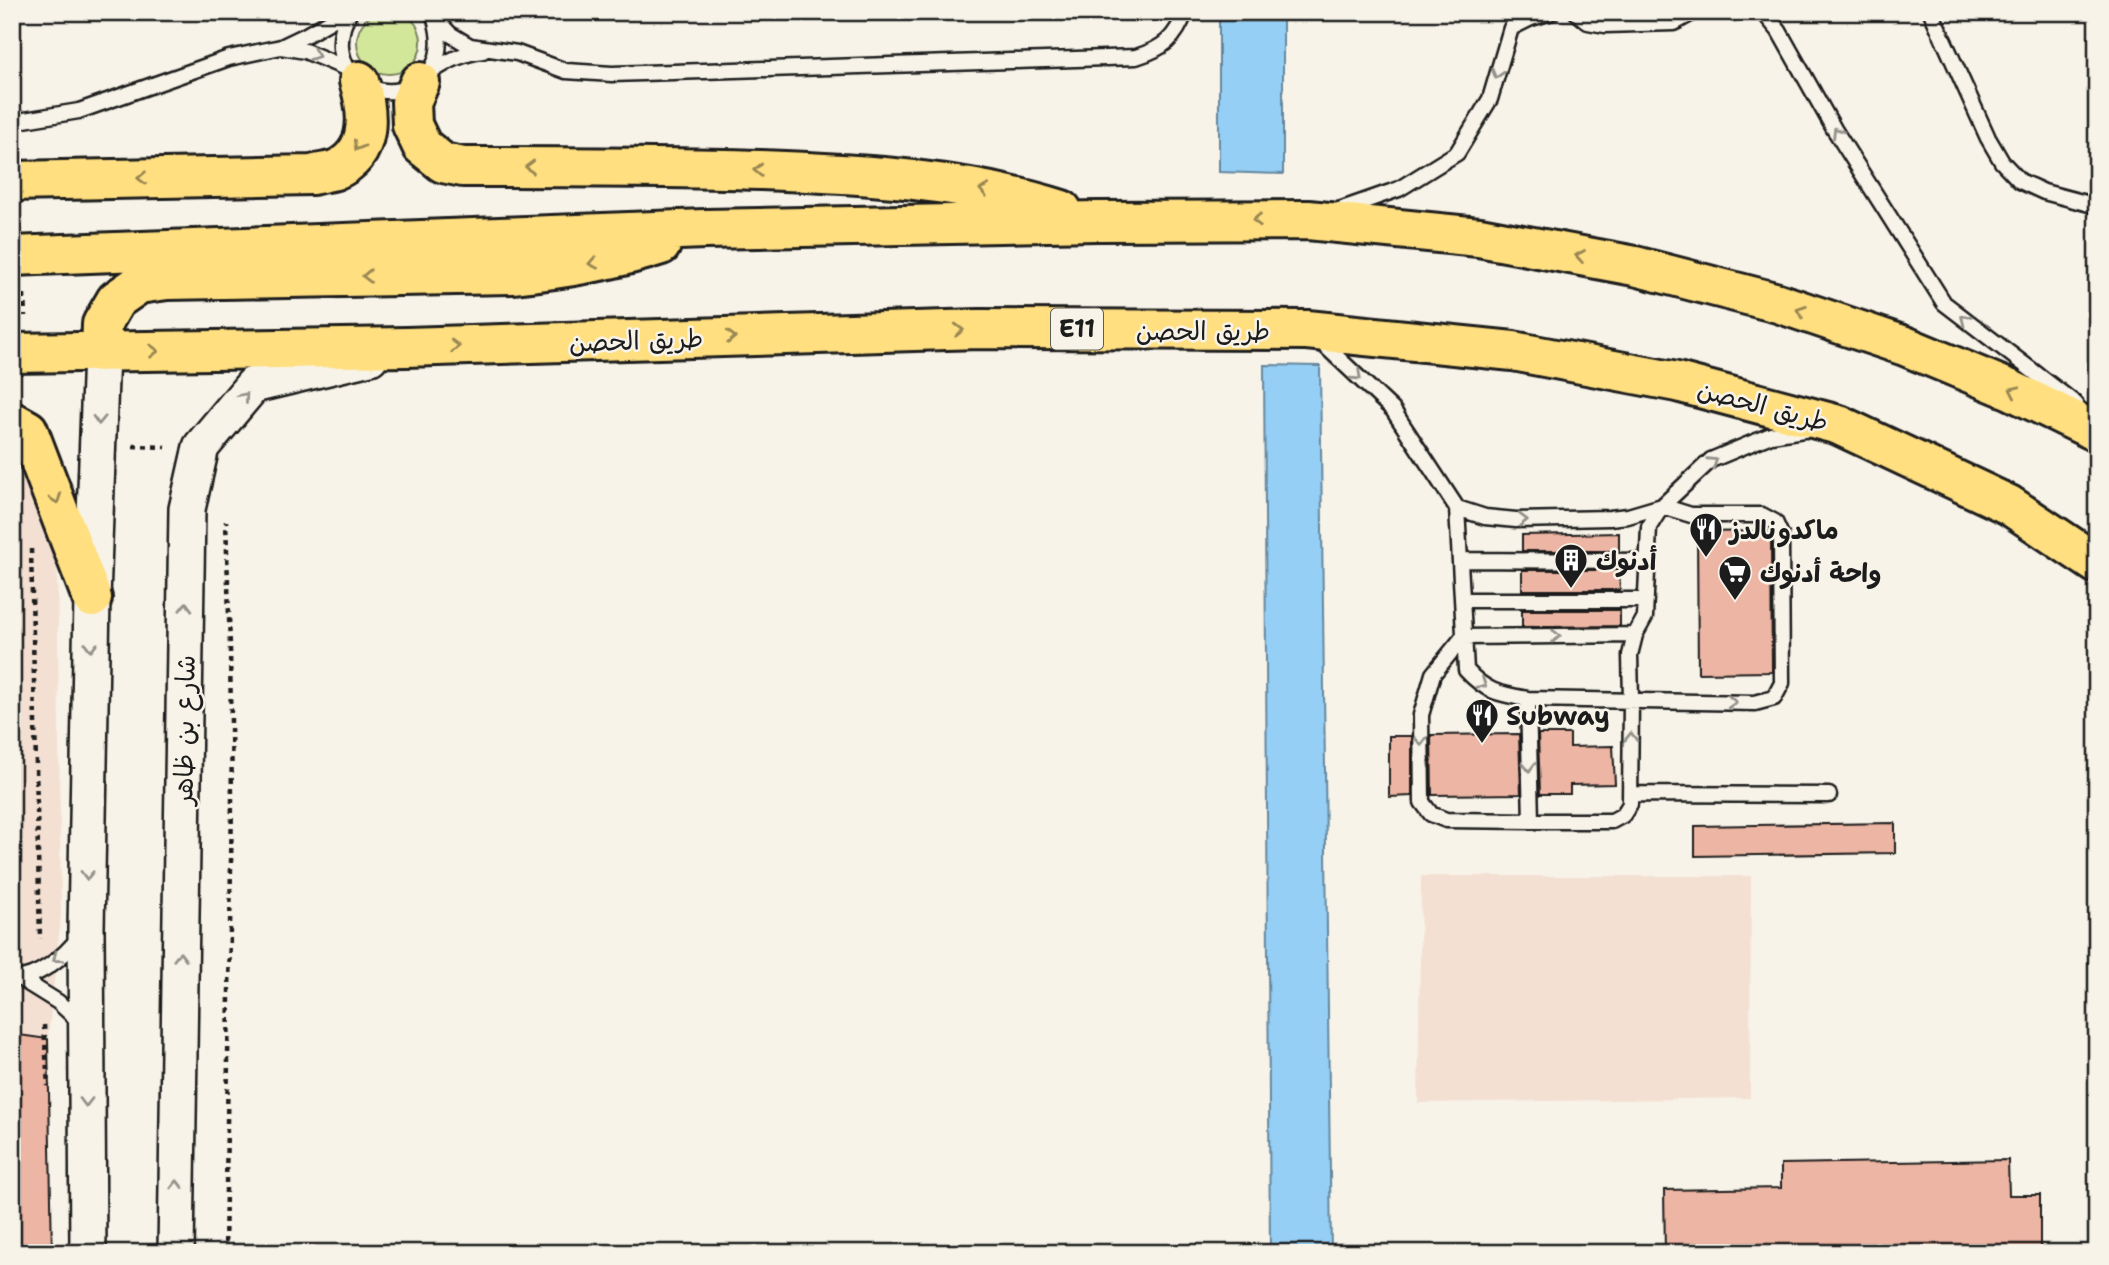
<svg xmlns="http://www.w3.org/2000/svg" width="2109" height="1265" viewBox="0 0 2109 1265" font-family="'Shantell Sans','Playpen Sans Arabic',sans-serif">
<rect width="100%" height="100%" fill="#f7f3e8"/>
<filter id="ink" filterUnits="userSpaceOnUse"><feTurbulence type="fractalNoise" baseFrequency=".0143" numOctaves="2"/><feDisplacementMap in="SourceGraphic" scale="14" xChannelSelector="R" yChannelSelector="G"/><feConvolveMatrix kernelMatrix="1 2 1 2 8 2 1 2 1" color-interpolation-filters="sRGB"/></filter>
<g filter="url(#ink)">
<!-- built -->
<path fill="#f4e0d3" d="M 12,442 L 56,442 L 61,916 L 48,1039 L 52,1253 L 12,1253 Z
M 1421,876 L 1751,876 L 1750,1098 L 1418,1103 Z"/>
<!-- green -->
<path fill="#d3e79b" stroke="#78825c" stroke-width="2" d="M357 42a32 32 0 1 1 64 0a32 32 0 1 1-64 0Z"/>
<!-- water -->
<path fill="#95cff5" stroke="#65879e" stroke-width="2" d="M 1219,12 L 1283,12 L 1283,174 L 1219,172 Z
M 1264,365 L 1320,366 L 1331,1253 L 1270,1253 Z"/>
<!-- building -->
<path fill="#edb5a3" stroke="#1c1c1c" stroke-width="2" d="M 1769,531 L 1771,537 L 1772,672 L 1698,673 L 1697,532 Z
M 1619,533 L 1619,551 L 1522,551 L 1522,535 Z
M 1522,570 L 1619,570 L 1620,590 L 1522,590 Z
M 1522,610 L 1620,610 L 1620,626 L 1522,627 Z
M 1519,734 L 1521,794 L 1432,795 L 1431,735 Z
M 1538,734 L 1570,734 L 1570,747 L 1613,746 L 1615,784 L 1570,785 L 1570,794 L 1540,794 Z
M 1389,736 L 1412,736 L 1412,796 L 1389,797 Z
M 1895,823 L 1895,853 L 1695,856 L 1695,826 Z
M 12,1034 L 48,1039 L 52,1253 L 12,1253 Z
M 2008,1160 L 2009,1195 L 2040,1195 L 2040,1253 L 1665,1253 L 1664,1190 L 1781,1188 L 1781,1164 Z"/>
<g fill="none" stroke-linecap="round" stroke-linejoin="round">
<defs>
<path id="service" d="M 350,12 C 343,23 340,34 341,48 C 349,115 460,103 435,19
M 1576,12 L 1588,22 L 1605,25 L 1674,23 L 1694,12
M 1763,12 L 1779,31 L 1834,129 L 1944,303 L 2076,404
M 1931,12 L 1988,138 L 2002,162 L 2020,181 L 2044,192 L 2097,206
M 434,17 L 450,34 L 470,46 L 517,53 L 566,71 L 612,74 L 1136,57 C 1162,49 1176,39 1185,12
M 281,47 L 305,51 L 348,69
M 431,72 C 448,61 463,53 483,51
M 12,122 L 79,111 L 229,58 L 281,47 L 306,35 L 346,12
M 1336,211 L 1399,189 L 1457,153 L 1490,99 L 1511,28 L 1531,18 L 1552,12
M 1319,340 L 1393,410 L 1457,508 L 1466,670 C 1486,692 1499,694 1528,699 L 1755,703 L 1774,698 L 1782,683 L 1781,535 L 1775,522 L 1762,515 L 1691,515 L 1662,506 L 1628,516 L 1610,518 L 1516,520 L 1485,517 L 1457,508
M 1461,560 L 1647,561
M 1462,600 L 1646,600
M 1528,699 L 1531,821 L 1612,821 L 1623,815 L 1630,804 L 1631,700 L 1630,655 L 1635,635
M 1630,794 L 1829,795
M 1531,821 L 1446,820 L 1431,814 L 1422,802 L 1421,715 L 1433,674 L 1463,637 L 1635,635 L 1645,617 L 1649,527 L 1662,506 L 1711,460 L 1771,435 L 1810,429
M 12,979 C 38,979 65,956 80,936
M 21,979 L 58,1002 L 82,1024"/>
<path id="tertiary" d="M 88,1253 L 86,929 L 92,598 L 101,352
M 176,1253 L 187,509 L 201,447 L 253,385 L 370,357"/>
<path id="primary" d="M 420,82 L 411,102 L 412,125 L 422,146 L 443,163 L 463,167 C 562,167 662,167 761,170 C 863,174 964,179 1062,210
M 12,181 L 312,175 C 319,173 328,172 335,170 C 373,154 369,113 359,81
M 12,256 L 705,229 L 1097,221 L 1308,220 L 1479,237 L 1635,266 L 1778,303 L 1905,346 L 2011,390 L 2097,432
M 101,352 L 102,324 L 116,300 L 139,284 L 167,280 L 512,274 C 563,269 612,261 661,245
M 12,353 L 406,347 L 979,329 L 1307,330 L 1513,351 L 1677,382 L 1839,425 L 2009,505 L 2097,564
M 12,421 L 28,430 L 92,598"/>
</defs>
<!-- service casing -->
<use href="#service" stroke="#1c1c1c" stroke-width="19"/>
<!-- tertiary casing -->
<use href="#tertiary" stroke="#1c1c1c" stroke-width="40"/>
<!-- primary casing -->
<use href="#primary" stroke="#1c1c1c" stroke-width="44"/>
<!-- path -->
<path stroke="#1c1c1c" stroke-width="4.5" stroke-dasharray="5 5" stroke-linecap="butt" d="M 24,294 L 25,316
M 133,446 L 166,447
M 31,549 L 40,939
M 44,1025 L 48,1086
M 225,1253 L 232,799 L 230,648 L 226,521"/>
<!-- service -->
<use href="#service" stroke="#f7f3e8" stroke-width="14"/>
<!-- tertiary -->
<use href="#tertiary" stroke="#f7f3e8" stroke-width="35"/>
<!-- primary -->
<use href="#primary" stroke="#ffdf80" stroke-width="38"/>
</g>
<!-- one-way arrows -->
<defs><path id="oneway-chevron" d="M-2-3.5L2.5 0L-2 3.5" fill="none" stroke-width="1.6" stroke-linecap="round" stroke-linejoin="round" transform="scale(1.75)"/></defs>
<g stroke="#94928c">
<use href="#oneway-chevron" transform="translate(315 55) rotate(20)"/>
<use href="#oneway-chevron" transform="translate(1497 74) rotate(106)"/>
<use href="#oneway-chevron" transform="translate(1837 132) rotate(-121)"/>
<use href="#oneway-chevron" transform="translate(1965 319) rotate(-142)"/>
<use href="#oneway-chevron" transform="translate(1357 376) rotate(43)"/>
<use href="#oneway-chevron" transform="translate(244 397) rotate(-50)"/>
<use href="#oneway-chevron" transform="translate(99 420) rotate(92)"/>
<use href="#oneway-chevron" transform="translate(1713 462) rotate(-33)"/>
<use href="#oneway-chevron" transform="translate(1523 520) rotate(-1)"/>
<use href="#oneway-chevron" transform="translate(186 607) rotate(-89)"/>
<use href="#oneway-chevron" transform="translate(1556 636)"/>
<use href="#oneway-chevron" transform="translate(91 647) rotate(91)"/>
<use href="#oneway-chevron" transform="translate(1482 684) rotate(34)"/>
<use href="#oneway-chevron" transform="translate(1732 702) rotate(2)"/>
<use href="#oneway-chevron" transform="translate(1631 737) rotate(-89)"/>
<use href="#oneway-chevron" transform="translate(1421 741) rotate(89)"/>
<use href="#oneway-chevron" transform="translate(1529 767) rotate(89)"/>
<use href="#oneway-chevron" transform="translate(87 875) rotate(91)"/>
<use href="#oneway-chevron" transform="translate(180 957) rotate(-89)"/>
<use href="#oneway-chevron" transform="translate(57 958) rotate(142)"/>
<use href="#oneway-chevron" transform="translate(86 1102) rotate(90)"/>
<use href="#oneway-chevron" transform="translate(177 1185) rotate(-89)"/>
</g>
<g stroke="#998753">
<use href="#oneway-chevron" transform="translate(358 146) rotate(119)"/>
<use href="#oneway-chevron" transform="translate(530 167) rotate(-179)"/>
<use href="#oneway-chevron" transform="translate(758 170) rotate(-178)"/>
<use href="#oneway-chevron" transform="translate(142 178) rotate(179)"/>
<use href="#oneway-chevron" transform="translate(984 190) rotate(-168)"/>
<use href="#oneway-chevron" transform="translate(1257 220) rotate(180)"/>
<use href="#oneway-chevron" transform="translate(1580 256) rotate(-170)"/>
<use href="#oneway-chevron" transform="translate(593 263) rotate(169)"/>
<use href="#oneway-chevron" transform="translate(367 276) rotate(179)"/>
<use href="#oneway-chevron" transform="translate(1801 311) rotate(-161)"/>
<use href="#oneway-chevron" transform="translate(959 330) rotate(-2)"/>
<use href="#oneway-chevron" transform="translate(731 337) rotate(-2)"/>
<use href="#oneway-chevron" transform="translate(455 346) rotate(-2)"/>
<use href="#oneway-chevron" transform="translate(154 351) rotate(-1)"/>
<use href="#oneway-chevron" transform="translate(2014 391) rotate(-155)"/>
<use href="#oneway-chevron" transform="translate(56 499) rotate(70)"/>
</g>
</g>
<!-- icons -->
<defs>
<symbol id="restaurant-pin" viewBox="-11 -11 22 30"><path d="M0 17L-7.5 6A9.5 9.5 0 1 1 7.5 6Z" fill="#1c1c1c" stroke="#f7f3e8"/><path d="M-5-6h1v4h1v-4h1v4h1v-4h1v5L-1.5 .5V6h-2V.5L-5-1ZM5-6V6H3V1.5H1.5Q1.5-4 5-6Z" fill="#fff"/></symbol>
<symbol id="building-pin" viewBox="-11 -11 22 30"><path d="M0 17L-7.5 6A9.5 9.5 0 1 1 7.5 6Z" fill="#1c1c1c" stroke="#f7f3e8"/><path d="M-4-6H4V6H1V3H-1V6H-4ZM-2.5-4.3h1.7v1.8h-1.7ZM.8-4.3h1.7v1.8H.8ZM-2.5-1h1.7V.8h-1.7ZM.8-1h1.7V.8H.8Z" fill="#fff"/></symbol>
<symbol id="supermarket-pin" viewBox="-11 -11 22 30"><path d="M0 17L-7.5 6A9.5 9.5 0 1 1 7.5 6Z" fill="#1c1c1c" stroke="#f7f3e8"/><path d="M-6-5.5h2.5l.6 2H6L4.5 2H-2.5L-4.4-4H-6ZM-1.5 3.2a1.3 1.3 0 1 0 .1 0ZM3 3.2a1.3 1.3 0 1 0 .1 0Z" fill="#fff"/></symbol>
</defs>
<g fill-rule="evenodd">
<use href="#restaurant-pin" x="1687" y="510" width="38" height="52"/>
<use href="#building-pin" x="1552" y="541" width="38" height="52"/>
<use href="#supermarket-pin" x="1716" y="553" width="38" height="52"/>
<use href="#restaurant-pin" x="1463" y="696" width="38" height="52"/>
</g>
<g text-anchor="middle" dominant-baseline="central" stroke-width="5" stroke-linejoin="round" paint-order="stroke">
<!-- shield labels -->
<rect fill="#f7f3e8" stroke="#5e5c59" stroke-width="2" x="1051" y="308.5" width="52" height="41" rx="5"/>
<g font-size="24" font-weight="bold" fill="#1c1c1c">
<text x="1077" y="329">E11</text>
</g>
<!-- street labels -->
<g font-size="26" fill="#1c1c1c" stroke="#f7f3e8">
<text x="1203" y="330">طريق الحصن</text>
<text transform="translate(636 340) rotate(-2)">طريق الحصن</text>
<text transform="translate(1763 405) rotate(15)">طريق الحصن</text>
<text transform="translate(184 730) rotate(-89)">شارع بن ظاهر</text>
</g>
<!-- poi labels -->
<g font-size="26" font-weight="bold" fill="#1c1c1c" stroke="#f7f3e8" text-anchor="start">
<text x="1730" y="529">ماكدونالدز</text>
<text x="1596" y="560">أدنوك</text>
<text x="1760" y="572">واحة أدنوك</text>
<text x="1506" y="715">Subway</text>
</g>
</g>
<!-- margin -->
<rect width="2109" height="1265" fill="none" stroke="#f7f3e8" stroke-width="42"/>
<rect x="21" y="21" width="2067" height="1223" fill="none" stroke="#1c1c1c" stroke-width="2.5" filter="url(#ink)"/>
</svg>
